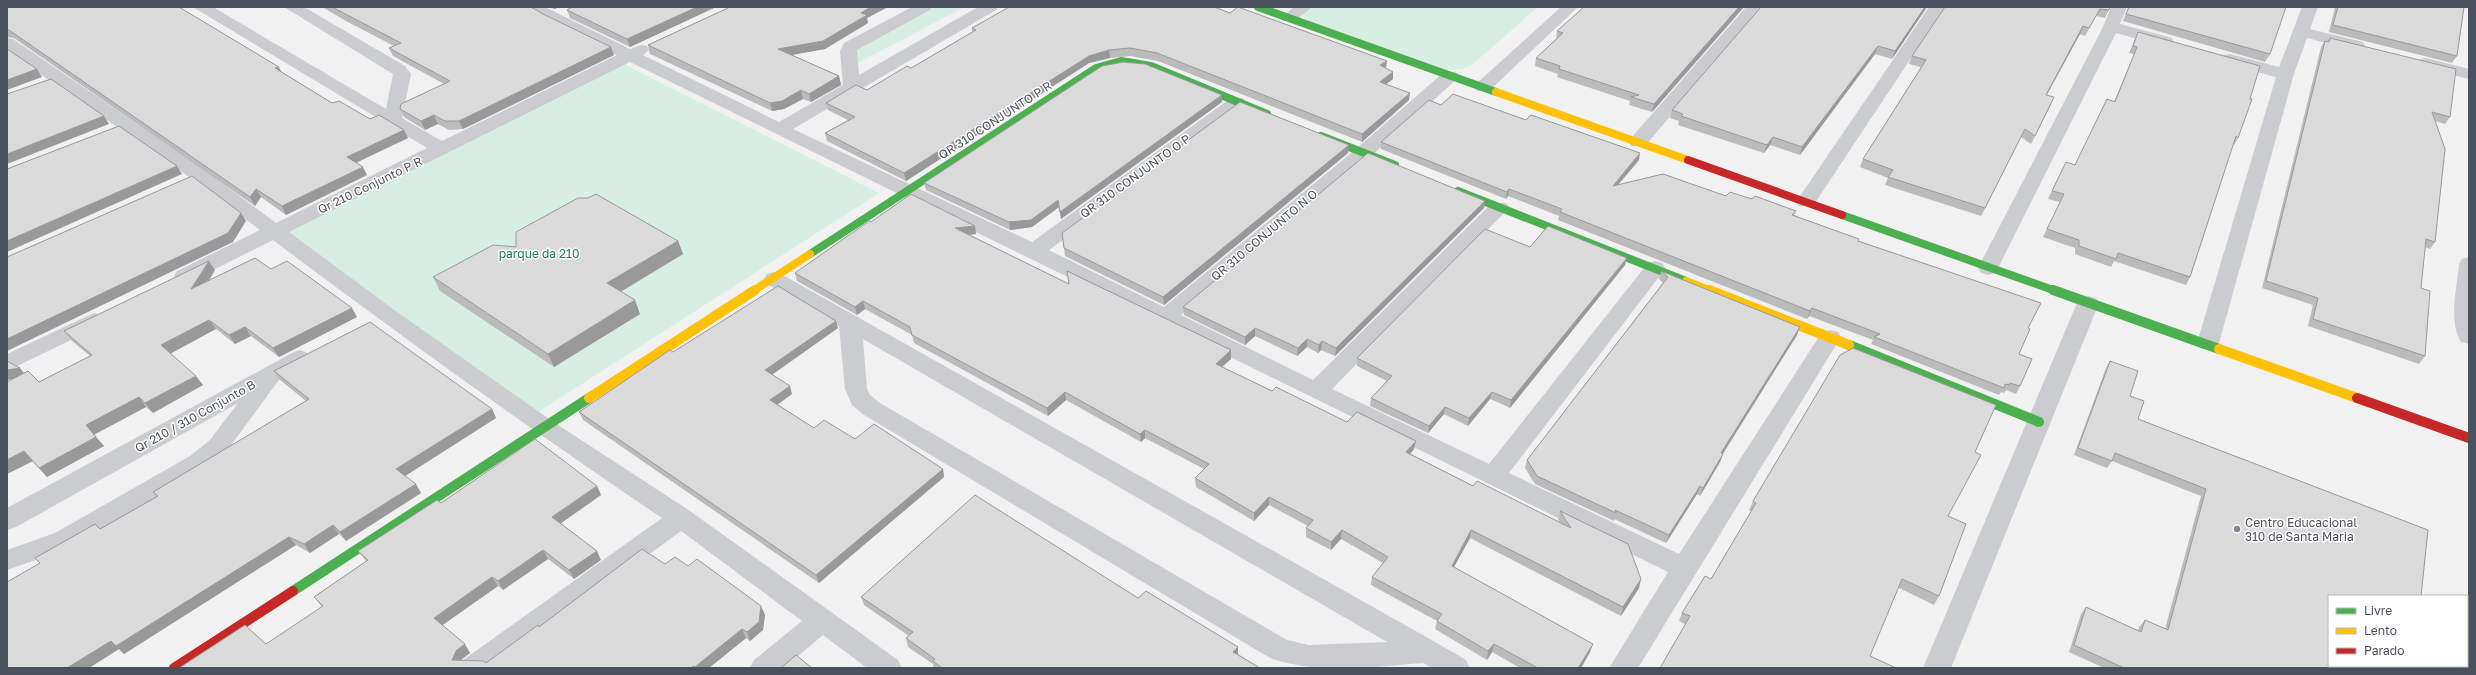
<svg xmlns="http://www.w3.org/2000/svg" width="2476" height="675" viewBox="0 0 2476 675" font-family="'Golos Text',sans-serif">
<rect width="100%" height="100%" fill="#f1f1f1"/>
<!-- green -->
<path fill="#d7efe3" d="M 928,7 L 965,7 L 854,65 L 853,47 Z
M 1306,7 L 1538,7 L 1473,64 L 1462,69 L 1447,70 L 1304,19 L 1301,13 Z
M 620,62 L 879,193 L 535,414 L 277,231 Z"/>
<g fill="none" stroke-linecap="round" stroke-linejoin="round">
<!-- street -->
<path fill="#cbcccf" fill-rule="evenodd" d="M 193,7 L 213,7 L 386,109 L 393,74 L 284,7 L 304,7 L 405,66 L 411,74 L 402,118 L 442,141 L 617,55 L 526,10 L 524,7 L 545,7 L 630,49 L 641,45 L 647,46 L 649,50 L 643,55 L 779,122 L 843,85 L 840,51 L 844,43 L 912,7 L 932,7 L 930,10 L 857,50 L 859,75 L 978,7 L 998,7 L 996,10 L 793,129 L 1032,242 L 1231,98 L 1243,98 L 1246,102 L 1243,106 L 1049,250 L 1164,307 L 1356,149 L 1444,72 L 1456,72 L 1459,76 L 1456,80 L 1370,157 L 1181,315 L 1313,380 L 1492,203 L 1506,203 L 1509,207 L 1506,211 L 1332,389 L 1489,464 L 1648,263 L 1655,261 L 1662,263 L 1665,268 L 1662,273 L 1509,473 L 1679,554 L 1822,332 L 1830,330 L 1838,332 L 1841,337 L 1638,668 L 1609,668 L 1668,572 L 630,62 L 289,232 L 393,309 L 552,421 L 690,511 L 898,660 L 902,668 L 867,668 L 823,635 L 784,668 L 750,668 L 754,660 L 802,621 L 681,531 L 494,668 L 459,668 L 463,660 L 662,518 C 530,429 400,336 273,240 L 191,281 L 184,283 L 177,281 L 174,276 L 177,271 L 260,230 L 192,179 L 7,51 L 7,38 L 13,39 L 206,171 L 276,223 L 427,148 Z
M 1294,7 L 1312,7 L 1295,21 L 1283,21 L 1281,18 Z
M 1561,7 L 1578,7 L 1489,91 L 1477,91 L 1474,87 L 1477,83 Z
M 1746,7 L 1763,7 L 1645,146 L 1631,146 L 1629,142 L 1631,138 Z
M 1929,7 L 1945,7 L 1813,206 L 1799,206 L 1796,202 Z
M 2111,7 L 2127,7 L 2120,24 L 2172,38 L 2174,42 L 2172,46 L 2166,47 L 2116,33 L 1998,268 L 1995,273 L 1988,275 L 1981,273 L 1978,268 L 2103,27 Z
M 2302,7 L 2318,7 L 2310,29 L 2363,42 L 2365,46 L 2363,50 L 2357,51 L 2307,38 L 2294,74 L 2219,343 L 2216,348 L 2208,350 L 2200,348 L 2197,343 L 2276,77 L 2224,63 L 2221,59 L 2224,55 L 2230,54 L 2279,67 Z
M 2426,58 L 2469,69 L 2469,79 L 2420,67 L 2417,63 L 2420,59 Z
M 2469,257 L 2469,344 L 2461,342 C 2448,321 2457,288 2459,264 L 2462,259 Z
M 774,272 L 781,274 L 1437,643 L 1466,660 L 1470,668 L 1432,668 L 1423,663 C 1372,667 1319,675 1270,658 L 864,415 L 852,405 L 845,389 L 839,326 L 767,284 L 764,279 L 767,274 ZM 863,339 L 1387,642 L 1309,645 L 1287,640 L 880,403 L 870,395 L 867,389 Z
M 2088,296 L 2096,298 L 2099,303 L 1951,668 L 1923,668 L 2077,303 L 2080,298 Z
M 94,313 L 102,315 L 105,320 L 102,325 L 7,371 L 7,354 Z
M 300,350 L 308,353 L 311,358 L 308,363 L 279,380 L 226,452 L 208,468 L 73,547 L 7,570 L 7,550 L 55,533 L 190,456 L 210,440 L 238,403 L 16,527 L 7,530 L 7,508 L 292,353 Z"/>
<!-- fast-far1 -->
<path stroke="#4caf50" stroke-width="8" d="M 1258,7 L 1496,92
M 1321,136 L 1395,165
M 1458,191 L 1686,281
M 1842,215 L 2056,291
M 810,254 L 1096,68 L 1121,61 L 1151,66 L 1267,114"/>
<!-- fast -->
<path stroke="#4caf50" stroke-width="10" d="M 2053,290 L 2219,349
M 1849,345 L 2039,422
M 293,591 L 589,398"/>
<!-- slow-far1 -->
<path stroke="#ffc107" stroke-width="8" d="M 1496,92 L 1688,160
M 1686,281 L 1711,291
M 753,291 L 810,254"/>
<!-- slow -->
<path stroke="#ffc107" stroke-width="10" d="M 1709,290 L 1849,345
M 2219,349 L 2357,398
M 589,398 L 755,290"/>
<!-- jam-far1 -->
<path stroke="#c62828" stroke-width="8" d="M 1688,160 L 1842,215"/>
<!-- jam -->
<path stroke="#c62828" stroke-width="10" d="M 2357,398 L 2469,438
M 174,668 L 293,591"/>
</g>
<!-- wall -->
<path fill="#bbbbbc" d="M 7,7 L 282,72 L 332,103 L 370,119 L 404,130 L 408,138 L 356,163 L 367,175 L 286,215 L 261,197 L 255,206 L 14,38 L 7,37 Z
M 322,7 L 531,7 L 614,55 L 463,129 L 449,130 L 438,124 L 425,130 L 404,117 L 400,109 L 444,84 L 393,56 L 389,48 L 394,46 L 346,21 Z
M 548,7 L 560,7 L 554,9 Z
M 572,7 L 716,7 L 630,47 L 570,18 L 567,10 Z
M 730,7 L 888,7 L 867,18 L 868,23 L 825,49 L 792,55 L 839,76 L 841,85 L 811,102 L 803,99 L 784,109 L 772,111 L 650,54 L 648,45 Z
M 1744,7 L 1652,112 L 1629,105 L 1630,101 L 1557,77 L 1558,74 L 1535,66 L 1536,58 L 1556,39 L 1557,31 Z
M 1927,7 L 1892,59 L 1875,54 L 1800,155 L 1770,145 L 1764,153 L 1678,125 L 1679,121 L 1670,118 L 1672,110 Z
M 1945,7 L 2110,7 L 2105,18 L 2096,16 L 2085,36 L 2080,34 L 2047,95 L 2051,105 L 2031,144 L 2021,137 L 1981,216 L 1885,185 L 1888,178 L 1860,167 L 1863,159 L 1921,67 L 1909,64 L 1912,56 Z
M 2128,7 L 2286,7 L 2270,54 L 2265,62 L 2123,21 L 2128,8 Z
M 2335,7 L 2464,7 L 2457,56 L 2452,63 L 2329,32 Z
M 972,28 L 1386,68 L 1393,79 L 1386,84 L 1409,100 L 1362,142 L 1158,61 L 1130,56 L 1110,58 L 1089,63 L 906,181 L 827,141 L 825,133 L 848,120 L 828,110 L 826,103 L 867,90 L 911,68 L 972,32 Z
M 2138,32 L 2238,138 L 2234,145 L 2233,145 L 2190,277 L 2186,285 L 2114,261 L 2111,267 L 2075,254 L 2075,248 L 2043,237 L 2060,202 L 2048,199 L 2066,162 L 2075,165 L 2114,102 L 2134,54 L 2129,53 Z
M 2330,38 L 2450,117 L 2445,124 L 2435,121 L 2435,242 L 2430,249 L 2425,247 L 2421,288 L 2425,356 L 2419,364 L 2308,326 L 2313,305 L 2262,288 L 2321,47 L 2325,41 L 2328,41 Z
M 1222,95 L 1222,102 L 1061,219 L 1059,207 L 1032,227 L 1010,230 L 926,190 L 924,183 Z
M 1441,105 L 1639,160 L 1618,185 L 1752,199 L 1796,211 L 1794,215 L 1859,241 L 2028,328 L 2019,354 L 2020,386 L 2016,394 L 2006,390 L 2004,393 L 2001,392 L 1999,395 L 1871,344 L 1873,340 L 1809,316 L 1807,319 L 1558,220 L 1559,216 L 1508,196 L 1506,199 L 1381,149 L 1381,142 Z
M 1348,153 L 1164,305 L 1065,256 L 1062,233 Z
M 1484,208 L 1335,356 L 1321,350 L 1318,353 L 1307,347 L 1297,356 L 1255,336 L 1245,345 L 1184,315 L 1183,307 Z
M 871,222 L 975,226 L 976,234 L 968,235 L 1069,284 L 1231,359 L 1222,367 L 1272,391 L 1347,422 L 1414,449 L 1410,454 L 1473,486 L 1560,522 L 1558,520 L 1560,511 L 1641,579 L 1639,588 L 1621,616 L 1470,538 L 1454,567 L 1590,652 L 1581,668 L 1520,668 L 1492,652 L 1487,660 L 1435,629 L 1437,621 L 1371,585 L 1372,577 L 1383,563 L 1341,539 L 1331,550 L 1306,537 L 1306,528 L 1308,526 L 1269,505 L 1254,521 L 1196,487 L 1195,478 L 1204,469 L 1145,438 L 1141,442 L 1066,400 L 1048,416 L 914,343 L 912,335 L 865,309 L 857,315 L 797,281 L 795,273 Z
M 678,241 L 683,254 L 621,292 L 640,314 L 554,367 L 440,291 L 433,277 L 516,247 Z
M 1530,247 L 1625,265 L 1510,408 L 1490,399 L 1468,426 L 1444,414 L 1428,433 L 1370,406 L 1371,398 L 1387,381 L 1357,366 L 1357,358 Z
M 271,269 L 357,317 L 279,357 L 251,336 L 235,344 L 216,329 L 170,353 L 203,385 L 153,413 L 146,407 L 94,435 L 104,446 L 47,477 L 33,461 L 7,474 L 7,382 L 24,373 L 39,382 L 90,356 L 72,341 L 64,331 L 215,270 L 209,281 Z
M 1661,271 L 1797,335 L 1723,454 L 1720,462 L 1700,496 L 1697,494 L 1666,543 L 1614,519 L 1614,521 L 1535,484 L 1525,468 L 1527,460 L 1663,283 L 1659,279 Z
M 838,328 L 772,375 L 792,394 L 777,404 L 814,428 L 855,439 L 943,469 L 944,477 L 819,583 L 583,420 L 579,412 L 673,352 Z
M 2110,361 L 2130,396 L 2138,419 L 2414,668 L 2104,668 L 2069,652 L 2081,614 L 2086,607 L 2138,631 L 2139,627 L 2145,620 L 2165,629 L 2201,496 L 2112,461 L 2107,468 L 2074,455 L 2106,368 Z
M 274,371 L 492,409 L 496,418 L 405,476 L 421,493 L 346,541 L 339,534 L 310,553 L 296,545 L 124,654 L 119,649 L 89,668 L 7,668 L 100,529 L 157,496 L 153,492 L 306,401 L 280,380 Z
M 1975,452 L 1948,516 L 1939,596 L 1934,605 L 1899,588 L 1685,624 L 1679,621 L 1682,613 L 1711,579 L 1751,511 L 1749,510 L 1753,501 Z
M 597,486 L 601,495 L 561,523 L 601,560 L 574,579 L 548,559 L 503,590 L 498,586 L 442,625 L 470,653 L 462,659 L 461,660 L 486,663 L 539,627 L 665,564 L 688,566 L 761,606 L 765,615 L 763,630 L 750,641 L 746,638 L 709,668 L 179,668 L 266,644 L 322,607 L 314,597 L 366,561 L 358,551 L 441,503 Z
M 861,597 L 1138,598 L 1238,654 L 1260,668 L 934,668 L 933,664 L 908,647 L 906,638 L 909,636 L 864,605 Z"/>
<!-- shaded-wall -->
<path fill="#999" d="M 553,7 L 560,7 L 554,9 Z
M 697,7 L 716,7 L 630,47 L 627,39 Z
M 871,7 L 888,7 L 867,18 L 868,23 L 825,49 L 780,57 L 778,49 L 861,13 Z
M 1739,7 L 1744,7 L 1652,112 L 1654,104 Z
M 1925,7 L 1927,7 L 1892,59 L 1895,51 Z
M 2083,26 L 2080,34 L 2042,103 L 2046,95 Z
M 1878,46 L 1875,54 L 1800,155 L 1802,147 Z
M 611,47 L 614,55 L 463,129 L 459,121 Z
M 1109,50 L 1110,58 L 1089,63 L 906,181 L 904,173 L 1089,56 Z
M 1387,61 L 1386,68 L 1379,73 L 1380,65 Z
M 279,67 L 283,75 L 275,68 Z
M 37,69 L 42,77 L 7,90 L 7,80 Z
M 1393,72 L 1393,79 L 1380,89 L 1380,82 Z
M 839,76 L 841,85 L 811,102 L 809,94 Z
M 801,90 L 803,99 L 784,109 L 772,111 L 770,103 Z
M 1410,93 L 1409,100 L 1362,142 L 1362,134 Z
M 1222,95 L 1222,102 L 1061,219 L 1060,212 Z
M 434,115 L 438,124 L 425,130 L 421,121 Z
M 104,116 L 109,124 L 7,164 L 7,154 Z
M 404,130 L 408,138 L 351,165 L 347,157 Z
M 1773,137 L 1770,145 L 1764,153 L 1767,145 Z
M 1349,145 L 1348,153 L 1164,305 L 1163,297 Z
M 1640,153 L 1639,160 L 1611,193 L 1613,186 Z
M 177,166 L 182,174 L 7,252 L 7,241 Z
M 363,167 L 367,175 L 286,215 L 282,206 Z
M 256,189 L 261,197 L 255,206 L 250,197 Z
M 1509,189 L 1508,196 L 1506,199 L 1507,192 Z
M 1058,200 L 1059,207 L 1032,227 L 1010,230 L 1009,222 Z
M 1485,201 L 1484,208 L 1335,356 L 1336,348 Z
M 241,213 L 246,221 L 233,242 L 7,351 L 7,339 Z
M 975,226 L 976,234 L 956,236 L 955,228 Z
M 678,241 L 683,254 L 613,296 L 607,283 Z
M 1627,258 L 1625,265 L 1510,408 L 1511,400 Z
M 209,261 L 215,270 L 197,299 L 191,289 Z
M 635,300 L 640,314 L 554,367 L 548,354 Z
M 863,301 L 865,309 L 857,315 L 855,307 Z
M 352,308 L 357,317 L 279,357 L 273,348 Z
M 1812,308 L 1809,316 L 1807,319 L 1810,311 Z
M 209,320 L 216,329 L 168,355 L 161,345 Z
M 836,321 L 838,328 L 767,378 L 765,370 Z
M 245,327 L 251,336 L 235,344 L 229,335 Z
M 1800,327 L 1797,335 L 1718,461 L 1721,453 Z
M 1255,328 L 1255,336 L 1245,345 L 1245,337 Z
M 1307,339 L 1307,347 L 1297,356 L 1298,348 Z
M 1322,341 L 1321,350 L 1318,353 L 1319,345 Z
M 1231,350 L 1231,359 L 1216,372 L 1216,364 Z
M 20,368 L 27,377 L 7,380 L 7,370 Z
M 196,376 L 203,385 L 153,413 L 145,403 Z
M 790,386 L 792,394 L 773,408 L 770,400 Z
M 1065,392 L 1066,400 L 1048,416 L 1047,408 Z
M 1492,392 L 1490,399 L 1468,426 L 1469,418 Z
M 139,397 L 146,407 L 93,435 L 86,425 Z
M 1445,407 L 1444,414 L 1428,433 L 1429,426 Z
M 492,409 L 496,418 L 402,478 L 396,469 Z
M 1145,430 L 1145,438 L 1141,442 L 1140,434 Z
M 96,437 L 104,446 L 47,477 L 39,468 Z
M 1416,441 L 1414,449 L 1405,460 L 1406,452 Z
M 24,451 L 33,461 L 7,474 L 7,460 Z
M 1723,454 L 1720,462 L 1700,496 L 1703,488 Z
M 943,469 L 944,477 L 819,583 L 816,575 Z
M 416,484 L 421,493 L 346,541 L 340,532 Z
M 597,486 L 601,495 L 557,526 L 552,517 Z
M 1700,486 L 1697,494 L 1666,543 L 1669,535 Z
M 1269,497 L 1269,505 L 1254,521 L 1254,513 Z
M 333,525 L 339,534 L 310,553 L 304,544 Z
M 1342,530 L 1341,539 L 1331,550 L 1331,542 Z
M 1471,530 L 1470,538 L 1450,574 L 1452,566 Z
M 289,537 L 296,545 L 124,654 L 119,649 L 89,668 L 67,668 L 111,641 Z
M 543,550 L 548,559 L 503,590 L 498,581 Z
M 597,551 L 601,560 L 574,579 L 569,570 Z
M 492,577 L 498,586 L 440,627 L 434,618 Z
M 1641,579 L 1639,588 L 1621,616 L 1623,607 Z
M 761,606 L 765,615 L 763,630 L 750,641 L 747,632 Z
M 742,629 L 746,638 L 709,668 L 695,668 L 695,667 Z
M 465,644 L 470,653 L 462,659 L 458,668 L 452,660 L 456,651 Z
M 1494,644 L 1492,652 L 1487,660 L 1488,651 Z
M 1593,644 L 1590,652 L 1581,668 L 1578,668 Z
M 1238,647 L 1238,655 L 1233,652 Z"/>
<!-- building -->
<path fill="#dadadb" stroke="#999" d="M 7,7 L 179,7 L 279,67 L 275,68 L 332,103 L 339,101 L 370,119 L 379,115 L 404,130 L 347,157 L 363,167 L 282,206 L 256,189 L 250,197 L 9,30 L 7,30 Z
M 332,7 L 531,7 L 543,14 L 611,47 L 459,121 L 445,121 L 434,115 L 421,121 L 400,109 L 401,104 L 450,81 L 389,48 L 401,43 Z
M 572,7 L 697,7 L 627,39 L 567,10 Z
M 730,7 L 871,7 L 861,13 L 867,15 L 823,41 L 778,49 L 839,76 L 809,94 L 801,90 L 782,101 L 770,103 L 648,45 Z
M 1009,7 L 1214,7 L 1230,13 L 1238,7 L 1387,61 L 1380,65 L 1393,72 L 1380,82 L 1410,93 L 1362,134 L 1157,53 L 1130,48 L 1109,50 L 1089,56 L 904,173 L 825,133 L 855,117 L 826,103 L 856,85 L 867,90 L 907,66 L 911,68 L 976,30 L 972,28 Z
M 1584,7 L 1739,7 L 1654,104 L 1631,97 L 1639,95 L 1559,69 L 1560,66 L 1536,58 L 1563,33 L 1557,31 Z
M 1761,7 L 1925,7 L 1895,51 L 1878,46 L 1802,147 L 1773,137 L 1767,145 L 1681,116 L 1683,114 L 1672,110 Z
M 1945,7 L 2110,7 L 2109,10 L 2100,9 L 2089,28 L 2083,26 L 2046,95 L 2054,97 L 2035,136 L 2025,129 L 1985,208 L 1888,177 L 1893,170 L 1863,159 L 1926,60 L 1912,56 Z
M 2129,7 L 2286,7 L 2270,54 L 2126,14 Z
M 2338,7 L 2464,7 L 2457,56 L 2333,25 Z
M 2138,32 L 2260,66 L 2250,99 L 2252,99 L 2238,138 L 2236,136 L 2190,277 L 2118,253 L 2116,259 L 2079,246 L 2079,240 L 2047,229 L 2064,194 L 2052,191 L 2066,162 L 2075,165 L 2107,99 L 2115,102 L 2137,47 L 2133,46 Z
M 2330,38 L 2456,69 L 2450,117 L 2432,112 L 2445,149 L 2435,242 L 2426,239 L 2421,288 L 2430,291 L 2425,356 L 2313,319 L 2318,298 L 2266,281 L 2325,41 L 2329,42 Z
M 7,49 L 37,69 L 7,80 Z
M 1123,62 L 1145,64 L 1222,95 L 1060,212 L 1058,200 L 1031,220 L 1009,222 L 924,183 L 1102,66 Z
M 51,79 L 104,116 L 7,154 L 7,94 Z
M 1453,94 L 1526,120 L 1531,115 L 1640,153 L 1613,186 L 1663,174 L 1726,196 L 1730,192 L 1752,199 L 1755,196 L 1796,211 L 1792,215 L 1859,239 L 1858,241 L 2041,303 L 2028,328 L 2030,329 L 2019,354 L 2032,359 L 2020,386 L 2010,383 L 2009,385 L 2005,384 L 2004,388 L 1874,337 L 1880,334 L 1812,308 L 1810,311 L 1560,212 L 1562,209 L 1509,189 L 1507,192 L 1381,142 L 1429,100 L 1441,105 Z
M 1240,102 L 1349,145 L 1163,297 L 1064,248 L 1062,233 Z
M 119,126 L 177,166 L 7,241 L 7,169 Z
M 1368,153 L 1485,201 L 1336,348 L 1322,341 L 1319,345 L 1307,339 L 1298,348 L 1255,328 L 1245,337 L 1183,307 Z
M 192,176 L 241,213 L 228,233 L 7,339 L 7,257 Z
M 596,194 L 678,241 L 607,283 L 635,300 L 548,354 L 433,277 L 493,245 L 516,247 L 516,232 L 578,198 L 588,198 Z
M 911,194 L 975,226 L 955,228 L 1069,284 L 1067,271 L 1231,350 L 1216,364 L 1272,391 L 1276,387 L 1347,422 L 1357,412 L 1416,441 L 1406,452 L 1473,486 L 1477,481 L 1571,528 L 1560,511 L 1628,544 L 1641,579 L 1623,607 L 1471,530 L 1452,566 L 1593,644 L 1578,668 L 1538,668 L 1494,644 L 1488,651 L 1437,621 L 1442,614 L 1372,577 L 1388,557 L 1342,530 L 1331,542 L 1306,528 L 1313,520 L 1269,497 L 1254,513 L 1195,478 L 1209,464 L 1145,430 L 1140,434 L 1065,392 L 1047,408 L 912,335 L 910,327 L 863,301 L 855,307 L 795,273 L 869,221 L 871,222 Z
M 1548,226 L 1627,258 L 1511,400 L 1492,392 L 1469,418 L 1445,407 L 1429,426 L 1371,398 L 1392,376 L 1357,358 L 1485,229 L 1530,247 Z
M 255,258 L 271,269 L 287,261 L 352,308 L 273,348 L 245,327 L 229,335 L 209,320 L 161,345 L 196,376 L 145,403 L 139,397 L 86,425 L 96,437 L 39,468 L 24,451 L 7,460 L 7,382 L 28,371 L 39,382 L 92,355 L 64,331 L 209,261 L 191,289 Z
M 1661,271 L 1800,327 L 1721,453 L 1723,454 L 1703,488 L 1700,486 L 1669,535 L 1615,510 L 1616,513 L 1537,476 L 1527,460 L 1668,277 Z
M 778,286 L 836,321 L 765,370 L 790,386 L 770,400 L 814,428 L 824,420 L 855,439 L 874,424 L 943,469 L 816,575 L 579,412 L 670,350 L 673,352 Z
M 370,322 L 492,409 L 396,469 L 416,484 L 340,532 L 333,525 L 304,544 L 289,537 L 116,646 L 111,641 L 67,668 L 7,668 L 7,582 L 40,563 L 35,558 L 95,524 L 100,529 L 158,496 L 153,492 L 309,399 L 274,371 Z
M 1853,348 L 1996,405 L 1975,452 L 1981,455 L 1948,516 L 1966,524 L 1939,596 L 1902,579 L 1870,656 L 1896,668 L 1660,668 L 1690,616 L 1682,613 L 1705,576 L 1711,579 L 1756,503 L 1753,501 L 1840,355 Z
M 7,361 L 20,368 L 7,370 Z
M 2110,361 L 2138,371 L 2130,396 L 2144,401 L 2138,419 L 2428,530 L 2421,596 L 2329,596 L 2329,666 L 2414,666 L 2414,668 L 2124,668 L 2074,645 L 2086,607 L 2141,632 L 2145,620 L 2168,630 L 2206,489 L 2115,453 L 2112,461 L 2078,448 Z
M 535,439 L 597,486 L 552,517 L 597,551 L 569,570 L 543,550 L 498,581 L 492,577 L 434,618 L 465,644 L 456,651 L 452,660 L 484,661 L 486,663 L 538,625 L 539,627 L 642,549 L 665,564 L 675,557 L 688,566 L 697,559 L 761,606 L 759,622 L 747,632 L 742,629 L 695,667 L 693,666 L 691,668 L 179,668 L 245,625 L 266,644 L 323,606 L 314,597 L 368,560 L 358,551 L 437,500 L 441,503 Z
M 975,495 L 1138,598 L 1146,591 L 1238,647 L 1233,652 L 1260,668 L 942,668 L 933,661 L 935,659 L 906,638 L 913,632 L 861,597 Z
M 796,655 L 812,668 L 781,668 Z"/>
<!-- markers -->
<circle fill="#848991" stroke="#fff" stroke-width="1.5" cx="2237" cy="529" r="4"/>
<g text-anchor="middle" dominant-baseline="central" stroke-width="3" stroke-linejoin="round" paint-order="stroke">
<!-- street labels -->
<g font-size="12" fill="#49515d" stroke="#fff">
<text transform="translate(995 120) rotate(-33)">QR 310 CONJUNTO P R</text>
<text transform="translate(1135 176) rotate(-36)">QR 310 CONJUNTO O P</text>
<text transform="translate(370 185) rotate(-26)">Qr 210 Conjunto P R</text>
<text transform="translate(1264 235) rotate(-40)">QR 310 CONJUNTO N O</text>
<text transform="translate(195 416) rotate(-29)">Qr 210 / 310 Conjunto B</text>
</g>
<!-- park labels -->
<g font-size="12" fill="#1b7c55" stroke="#fff">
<text x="539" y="253">parque da 210</text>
</g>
<!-- poi labels -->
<g font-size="12" fill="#49515d" stroke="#fff" text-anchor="start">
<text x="2245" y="522">Centro Educacional<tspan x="2245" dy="14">310 de Santa Maria</tspan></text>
</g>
</g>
<!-- border -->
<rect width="2476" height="675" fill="none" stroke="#49515d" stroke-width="16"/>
<!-- legend -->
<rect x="2328" y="595" width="140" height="72" fill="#ffffff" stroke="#b6b9be"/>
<rect x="2336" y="608" width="20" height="6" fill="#4caf50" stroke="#b6b9be"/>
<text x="2364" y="615" font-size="12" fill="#49515d">Livre</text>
<rect x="2336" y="628" width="20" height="6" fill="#ffc107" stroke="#b6b9be"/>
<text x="2364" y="635" font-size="12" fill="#49515d">Lento</text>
<rect x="2336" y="648" width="20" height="6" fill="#c62828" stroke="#b6b9be"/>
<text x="2364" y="655" font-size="12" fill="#49515d">Parado</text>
</svg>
